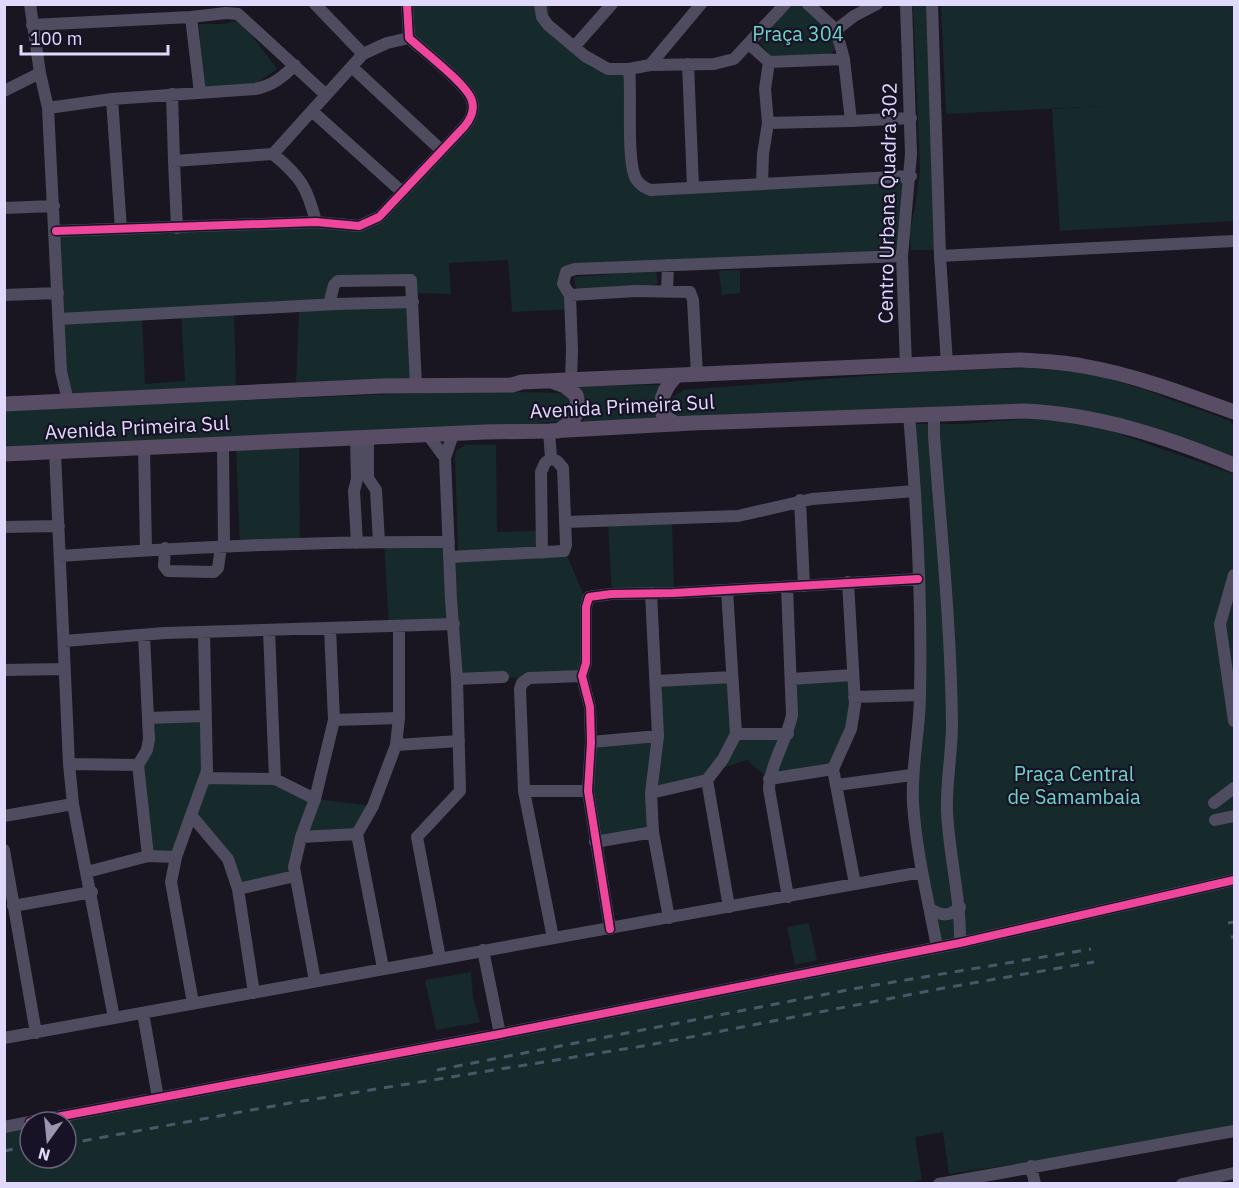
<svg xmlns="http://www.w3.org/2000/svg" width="1239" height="1188" viewBox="0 0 1239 1188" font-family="'IBM Plex Sans',sans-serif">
<rect width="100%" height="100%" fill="#191621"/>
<!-- green -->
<path fill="#162a2c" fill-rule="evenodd" d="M 801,4 L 837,38 L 838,43 L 831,55 L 772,58 L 760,42 L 790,5 Z
M 407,5 L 550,5 L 548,25 L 585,56 L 590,67 L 608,74 L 629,69 L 631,142 L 641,185 L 911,176 L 905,256 L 569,273 L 571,309 L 512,312 L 508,260 L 449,263 L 451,294 L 412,293 L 410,282 L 336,284 L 336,304 L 234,312 L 236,388 L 61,402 L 57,233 L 359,226 L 379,217 L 464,127 L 472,101 L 409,38 ZM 181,313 L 185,381 L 145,384 L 142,315 Z
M 913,5 L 926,5 L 935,250 L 911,250 L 910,231 L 916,202 L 920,169 Z
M 941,5 L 1234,5 L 1234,221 L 1060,231 L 1052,109 L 1104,106 L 946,114 Z
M 240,20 L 277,69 L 253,86 L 203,88 L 199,24 L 223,24 Z
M 740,270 L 740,293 L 722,295 L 719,271 Z
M 656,271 L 658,283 L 652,286 L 576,290 L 574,277 Z
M 411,302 L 413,380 L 296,385 L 299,311 Z
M 1026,368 L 1088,373 L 1143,389 L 1230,421 L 1234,426 L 1234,456 L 1082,413 L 676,418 L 668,407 L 671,398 L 684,390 L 904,373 Z
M 661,385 L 666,421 L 580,426 C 591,407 589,402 574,386 Z
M 468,391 L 562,393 L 569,395 L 575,404 L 563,421 L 463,429 L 5,450 L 4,410 Z
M 1023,419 L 1082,421 L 1234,474 L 1234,1131 L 949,1174 L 943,1132 L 915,1137 L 922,1180 L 904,1184 L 5,1184 L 4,1127 L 30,1122 L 30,1158 L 66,1158 L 66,1122 L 30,1122 L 937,947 L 915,827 L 917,740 L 913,424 L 964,424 Z
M 465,445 L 496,445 L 497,532 L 539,531 L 540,551 L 461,553 L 458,550 L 455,458 L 456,451 Z
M 299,446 L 300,544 L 240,546 L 236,449 Z
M 672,520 L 674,593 L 612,593 L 608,523 Z
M 384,542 L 449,542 L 449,557 L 565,551 L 584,596 L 582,676 L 457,679 L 454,624 L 389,626 Z
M 853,675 L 855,704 L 833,769 L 769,779 L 747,760 L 726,767 L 707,780 L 651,793 L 653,832 L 595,842 L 591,742 L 658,736 L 657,681 L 732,677 L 736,734 L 788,735 L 791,679 Z
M 206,716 L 206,778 L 275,779 L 315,799 L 373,806 L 357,834 L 301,837 L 295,876 L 238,889 L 228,859 L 191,815 L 176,857 L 148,856 L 142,760 L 148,718 Z
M 809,923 L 817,960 L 795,965 L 787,927 Z
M 471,972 L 473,998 L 480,1022 L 436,1030 L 425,980 Z"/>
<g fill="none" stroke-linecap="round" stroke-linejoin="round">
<!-- minor -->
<path stroke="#4f4c60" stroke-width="12" d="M 30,4 L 40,73 L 48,108 L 61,371 L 68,401
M 315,4 L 363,54
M 540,4 L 542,17 L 548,25 L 585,56 L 608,69 L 629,69 C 632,93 626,161 636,179 C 640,185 644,188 651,190 L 911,176
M 808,4 L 836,30
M 932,4 L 940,256 L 947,364
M 191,17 L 200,93
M 32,25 L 191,17 L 226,13 L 238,14 L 325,94
M 749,44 L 769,62 L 844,59 L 836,30 L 854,16 L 877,4
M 574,47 L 612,4
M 844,59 L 851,121 L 911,118
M 688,64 L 693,187
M 650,65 L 701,4
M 352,67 L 441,150
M 629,69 L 650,65 L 714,64 L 734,59 L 785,4
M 4,91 L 40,73
M 172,94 L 174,161
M 112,99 L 121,229
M 48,108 L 112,99 L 255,89 C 272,86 283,77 295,65
M 312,111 L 402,192
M 768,123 L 851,121
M 273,154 C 301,177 307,187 316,222
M 762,184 L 763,154 L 768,123 L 765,89 L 769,62
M 4,208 L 54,206
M 177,228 L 174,161 L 273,154 L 363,54 L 387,43 L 409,38
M 56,231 L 316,222 L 359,226 L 379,217 L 464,127 C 470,120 475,111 472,101 C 468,85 423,51 409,38 L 407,4
M 940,256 L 1234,241
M 667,291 L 668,265
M 4,295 L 58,293
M 570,295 L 572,350 L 571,380
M 329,304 L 334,285 L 338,281 L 411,280 L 416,386
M 59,319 L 336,304 L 413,302
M 906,366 L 902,256 L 911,154 L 906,4
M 697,375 L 693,300 L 690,292 L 636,291 L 570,295 L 563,284 L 566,272 L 575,269 L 902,256
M 934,414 L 934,436 C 941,532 951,628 952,724 C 952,753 946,782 947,811 C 949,856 961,898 960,943
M 909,415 C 917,507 922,601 920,694 C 920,730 911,766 913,803 C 916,851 928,899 937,947
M 549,431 L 551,458
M 428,435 L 445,458
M 368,438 L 368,478 L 376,490 L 379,542
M 356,439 L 357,479 L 354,491 L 357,543
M 223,444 L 224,547
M 144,448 L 146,550
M 55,452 L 69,764 L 73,804 L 114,1018
M 800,500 L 804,586
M 566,522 L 738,516 L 812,499 L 915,491
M 4,527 L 59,526
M 165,548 L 164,566 L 168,571 L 214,572 L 218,568 L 221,547
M 542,553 L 541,472 L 545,463 L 551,458
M 60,556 C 189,547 319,541 449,542
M 449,557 L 564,551 L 566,545 L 563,468 L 557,461 L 551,458
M 1234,575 L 1220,624 L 1234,721
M 848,582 L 855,704 L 851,729 L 833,769 L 855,884
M 787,587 L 792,715 C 787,740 770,764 769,789 L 788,897
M 727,590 L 736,734 L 723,759 L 707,780 L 729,907
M 651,593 L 658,736 L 651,793 L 653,832 L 669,918
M 269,630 L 275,779 L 315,799
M 64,641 L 165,633 L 454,624
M 4,670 L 65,669
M 457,679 L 503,677
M 791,679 L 853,675
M 657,681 L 732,677
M 854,697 L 920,695
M 148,718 L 206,716
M 334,720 L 399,718
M 736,734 L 788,734
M 591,742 L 658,736
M 396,745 L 459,741
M 69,764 L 138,765 L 148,856
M 138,765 L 147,750 L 149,739 L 144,635
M 205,778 L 275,779
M 769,779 L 833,769
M 837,785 L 912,775
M 524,791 L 588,791
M 651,793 L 707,780
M 1214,803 L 1234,788
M 191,815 L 228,859 L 238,889 L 254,993
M 4,816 L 73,804
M 1215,820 L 1234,816
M 301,837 L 357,834
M 595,842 L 653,832
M 4,850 L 36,1033
M 87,872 L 148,856 L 176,857
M 238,889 L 295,876
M 13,906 L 92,892
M 930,909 C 942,916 949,917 960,907
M 610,929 L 588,791 L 591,742 L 590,707 L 582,676 L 586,663 L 586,607 L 589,597 L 611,594 L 674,593 L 918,579
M 553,938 L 524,791 L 520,689 L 522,683 L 529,678 L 582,676
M 483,950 L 500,1034
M 440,958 L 417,837 L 460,791 L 457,679 L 451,600 L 445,458 L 453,434
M 383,968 L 357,834 L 373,806 L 396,745 L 399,718 L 399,626
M 315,981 L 294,867 L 301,837 L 315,799 L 334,720 L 330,628
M 193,1003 L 171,882 L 176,857 L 207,771 L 204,632
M 143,1013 L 158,1098
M 4,1038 C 310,980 616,927 922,872
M 30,1122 L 500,1034 L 960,943 L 1234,880
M 4,1127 L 30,1122
M 1031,1166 L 1035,1184
M 939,1184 L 1234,1131
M 1182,1184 L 1234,1173"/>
<!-- major -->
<path stroke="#584d64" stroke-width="15" d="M 675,377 C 662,391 651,417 678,424
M 554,382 L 565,386 L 576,395 L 579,409 L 572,421 L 558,431
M 4,404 L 381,386 L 512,385 L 522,382 L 1019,360 C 1040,361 1062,362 1083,366 C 1135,375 1185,394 1234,412
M 4,454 L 485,432 L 549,431 L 692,423 L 1024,411 C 1097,414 1167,437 1234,465"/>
<!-- rail -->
<path stroke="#495768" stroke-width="3" stroke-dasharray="9 8" stroke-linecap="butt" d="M 1228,923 L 1234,922
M 1231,937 L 1234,937
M 437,1070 L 858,988 L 1091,949
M 66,1144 L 290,1103 L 649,1045 L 944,988 L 1094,962
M 4,1151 L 30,1146"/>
<defs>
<path id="cycleway" d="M 56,231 L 316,222 L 359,226 L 379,217 L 464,127 C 470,120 475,111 472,101 C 468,85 423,51 409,38 L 407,4
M 610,929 L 588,791 L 591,742 L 590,707 L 582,676 L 586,663 L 586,607 L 589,597 L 611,594 L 674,593 L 918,579
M 30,1122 L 500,1034 L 960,943 L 1234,880"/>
</defs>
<!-- cycleway casing -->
<use href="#cycleway" stroke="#171225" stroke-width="11"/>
<!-- cycleway -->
<use href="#cycleway" stroke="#ed469a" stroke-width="8"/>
</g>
<g text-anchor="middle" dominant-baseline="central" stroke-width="4.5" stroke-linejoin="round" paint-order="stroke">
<!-- park labels -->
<g font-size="20" fill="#6cd5c5" stroke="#171225">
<text x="798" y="33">Praça 304</text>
<text x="1074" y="773">Praça Central<tspan x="1074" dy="23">de Samambaia</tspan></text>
</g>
<!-- street labels -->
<g font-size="20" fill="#e1d9fb" stroke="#171225">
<text transform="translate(887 203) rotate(-89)">Centro Urbana Quadra 302</text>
<text transform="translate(622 406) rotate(-3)">Avenida Primeira Sul</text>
<text transform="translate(137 427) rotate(-3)">Avenida Primeira Sul</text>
</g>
</g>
<!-- border -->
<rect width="1239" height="1188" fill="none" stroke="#e1d9fb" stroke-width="12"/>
<!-- north arrow -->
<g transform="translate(48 1140) rotate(195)"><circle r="28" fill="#171225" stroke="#68627b" stroke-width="1.5"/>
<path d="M0-4.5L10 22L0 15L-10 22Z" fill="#9b95af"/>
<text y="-9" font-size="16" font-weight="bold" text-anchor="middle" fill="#e1d9fb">N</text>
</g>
<!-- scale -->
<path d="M21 45v9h147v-9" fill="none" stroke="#e1d9fb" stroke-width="3"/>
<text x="30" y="45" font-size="18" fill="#e1d9fb" stroke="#171225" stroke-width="4.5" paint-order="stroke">100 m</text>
</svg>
